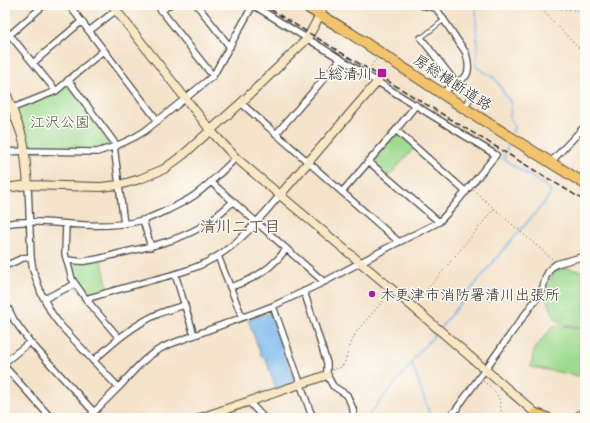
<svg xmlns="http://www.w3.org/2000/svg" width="590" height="423" viewBox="0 0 590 423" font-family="'Patrick Hand','Klee One',sans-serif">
<rect width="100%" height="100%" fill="#fdfcf7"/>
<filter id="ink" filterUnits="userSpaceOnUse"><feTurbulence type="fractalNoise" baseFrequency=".025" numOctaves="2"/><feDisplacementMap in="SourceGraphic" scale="8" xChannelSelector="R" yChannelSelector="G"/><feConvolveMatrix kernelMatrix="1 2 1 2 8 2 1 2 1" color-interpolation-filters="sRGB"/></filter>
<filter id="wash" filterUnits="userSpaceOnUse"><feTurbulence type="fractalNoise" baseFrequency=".012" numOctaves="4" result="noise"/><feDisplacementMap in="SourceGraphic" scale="16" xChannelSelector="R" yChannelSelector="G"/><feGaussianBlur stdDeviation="0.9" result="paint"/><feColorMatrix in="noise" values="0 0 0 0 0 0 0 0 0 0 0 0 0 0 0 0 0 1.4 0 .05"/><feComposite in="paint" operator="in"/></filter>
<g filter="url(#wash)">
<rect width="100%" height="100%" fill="#f4e2c9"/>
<!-- green -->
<path fill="#9dda8f" stroke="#64825d" d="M 68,80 L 114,146 L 97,152 L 25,151 L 13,108 L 56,91 Z
M 396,130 L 415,147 L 387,178 L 368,161 Z
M 101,258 L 109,292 L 86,299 L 76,286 L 67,260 Z
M 567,268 L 585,272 L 585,328 L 566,325 L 555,318 L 547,300 L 545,291 L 548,282 L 557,270 Z
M 560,325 L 585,330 L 585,377 L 531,367 L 534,350 L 541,341 L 553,326 Z"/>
<!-- water -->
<path fill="#79b7ec" stroke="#52718c" d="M 270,313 L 295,382 L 276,390 L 265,357 L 262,358 L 248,320 Z"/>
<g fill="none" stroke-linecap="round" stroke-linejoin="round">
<!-- stream -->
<path stroke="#79b7ec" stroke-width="1.5" d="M 476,5 L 477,50 L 476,65 L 478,68 L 493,77 L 496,80 L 511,104 L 510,118 L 514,127 L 513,133
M 441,327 L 502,251 L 545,202 L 551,193 L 549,188 L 511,164 L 503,158 L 510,141
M 412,363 L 431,418
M 366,418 L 412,363 L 414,358 L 437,332"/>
</g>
</g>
<g filter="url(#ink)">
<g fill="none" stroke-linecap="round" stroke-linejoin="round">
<defs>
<path id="lane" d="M 421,38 L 444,20"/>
<path id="street" d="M 69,5 L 158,121
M 157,5 L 213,76
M 197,5 L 230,47
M 421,5 L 436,8 L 466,53 C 468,60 470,70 466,76 L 442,93
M 161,11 L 169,5
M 89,31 L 123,5
M 10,35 L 56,91
M 421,38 L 456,83
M 5,39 L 44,5
M 33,63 L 82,21
M 68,80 L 117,146
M 241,103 L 399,242
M 464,108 L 473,93
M 5,110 L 13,108 L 56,91 L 104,50
M 396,130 L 466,192
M 276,134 L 341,59
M 114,146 L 124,224
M 5,152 L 25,151 L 97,152 C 114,147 130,141 145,131 L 213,76 L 253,5
M 368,161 L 439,222
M 550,163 L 585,126
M 211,182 L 324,282
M 28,185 L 31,257 L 33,270 L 41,293 L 52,314 L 61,326 L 118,387
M 342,192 L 396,130 L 416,105
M 143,220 L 151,247
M 5,224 C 30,219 59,224 85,225 C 104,226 124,225 143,220 C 151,218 160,213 168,210 C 177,205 187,201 195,195 C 210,184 223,170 236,158
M 66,224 L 65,254 L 72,279 L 86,299 L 119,338
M 218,256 L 242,317
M 67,260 C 73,260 79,262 85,261 C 100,260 115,254 130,251 C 153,246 178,240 199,228 C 212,221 222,211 233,202
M 5,266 L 23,258 L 31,257
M 175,274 L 194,335
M 230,287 C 254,280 272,269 286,249
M 304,291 L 327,363 L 327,375 L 333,386 L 347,395 L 353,409 L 354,418
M 44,299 L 75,284
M 86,299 C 108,292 131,286 153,280 C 176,274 200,268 219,255 C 244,239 261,217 280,195
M 5,302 L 14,320 L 30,342 L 94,412
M 273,306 L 310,411 L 314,418
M 5,317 L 10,313
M 93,361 C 113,343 133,325 158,314 C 166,310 176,308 185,305
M 5,362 L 30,342
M 5,367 L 51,418
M 249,402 L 264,418
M 88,418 C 99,407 110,396 121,385 C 136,368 147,354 168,345 L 273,306 L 324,282 L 389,247 L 439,222 L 452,208 L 496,155 L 253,5
M 448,418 L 455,411 L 539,295 L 543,287 L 546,276 L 550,269 L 556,264 L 585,256"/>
<path id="secondary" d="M 112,5 L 211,131 L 236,158 L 393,290 L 540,417
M 5,91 L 7,95 L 21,133 L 24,144 L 28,185
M 5,188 L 28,185 L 101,187 L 119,185 L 140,179 L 164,169 L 183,155 L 241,103 L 307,39 L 320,15 L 323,5
M 280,195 L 378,81
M 200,418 L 327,375"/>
<path id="highway" d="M 304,5 L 350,33 L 464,108 L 585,184
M 536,414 L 547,418
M 578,418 L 585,412"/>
</defs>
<!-- lane casing -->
<use href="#lane" stroke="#494643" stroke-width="5"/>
<!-- street casing -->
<use href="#street" stroke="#494643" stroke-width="8"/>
<!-- secondary casing -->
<use href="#secondary" stroke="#494643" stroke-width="10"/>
<!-- highway casing -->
<use href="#highway" stroke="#494643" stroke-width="12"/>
<!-- path -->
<path stroke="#494643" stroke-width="1" stroke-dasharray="1 3" stroke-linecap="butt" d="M 521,5 L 585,11
M 539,7 L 585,54
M 376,59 L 371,66 L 379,72
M 473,190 L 552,259
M 417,302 L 494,209
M 332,370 L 342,367 L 345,361 L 350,346 L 356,332 L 388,295
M 483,381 L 491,387 L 499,398 L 501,410 L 505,418"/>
<!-- lane -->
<use href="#lane" stroke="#fff" stroke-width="3"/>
<!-- street -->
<use href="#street" stroke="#fff" stroke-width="5.5"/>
<!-- secondary -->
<use href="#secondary" stroke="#fae7c3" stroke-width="8"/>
<!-- highway -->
<use href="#highway" stroke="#f2c36a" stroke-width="10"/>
<!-- rail -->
<path stroke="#2b2b2b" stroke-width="1.5" stroke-dasharray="6 3" stroke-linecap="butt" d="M 263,5 L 585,201"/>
</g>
</g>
<!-- markers -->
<g fill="#b5179e" stroke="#fdfcf7" stroke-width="1.5">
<rect x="377" y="68" width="10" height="10" rx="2"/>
<circle cx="372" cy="294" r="4"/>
</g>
<g text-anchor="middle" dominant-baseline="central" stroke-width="3" stroke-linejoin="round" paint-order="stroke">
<!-- poi labels -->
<g font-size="15" fill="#2b2b2b" stroke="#fdfcf7" text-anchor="end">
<text x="373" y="73">上総清川</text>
<text x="380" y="294" text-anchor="start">木更津市消防署清川出張所</text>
</g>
<!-- street labels -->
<g font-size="15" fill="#2b2b2b" stroke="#fdfcf7">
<text transform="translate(453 82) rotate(33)">房総横断道路</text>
</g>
<!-- park labels -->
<g font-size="15" fill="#4d6049" stroke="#fdfcf7">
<text x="60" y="121">江沢公園</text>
</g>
<!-- neighbourhood labels -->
<g font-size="16" font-weight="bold" fill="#6a5748" stroke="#fdfcf7">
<text x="240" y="226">清川二丁目</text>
</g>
</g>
<!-- margin -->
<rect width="590" height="423" fill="none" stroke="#fdfcf7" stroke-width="20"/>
</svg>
